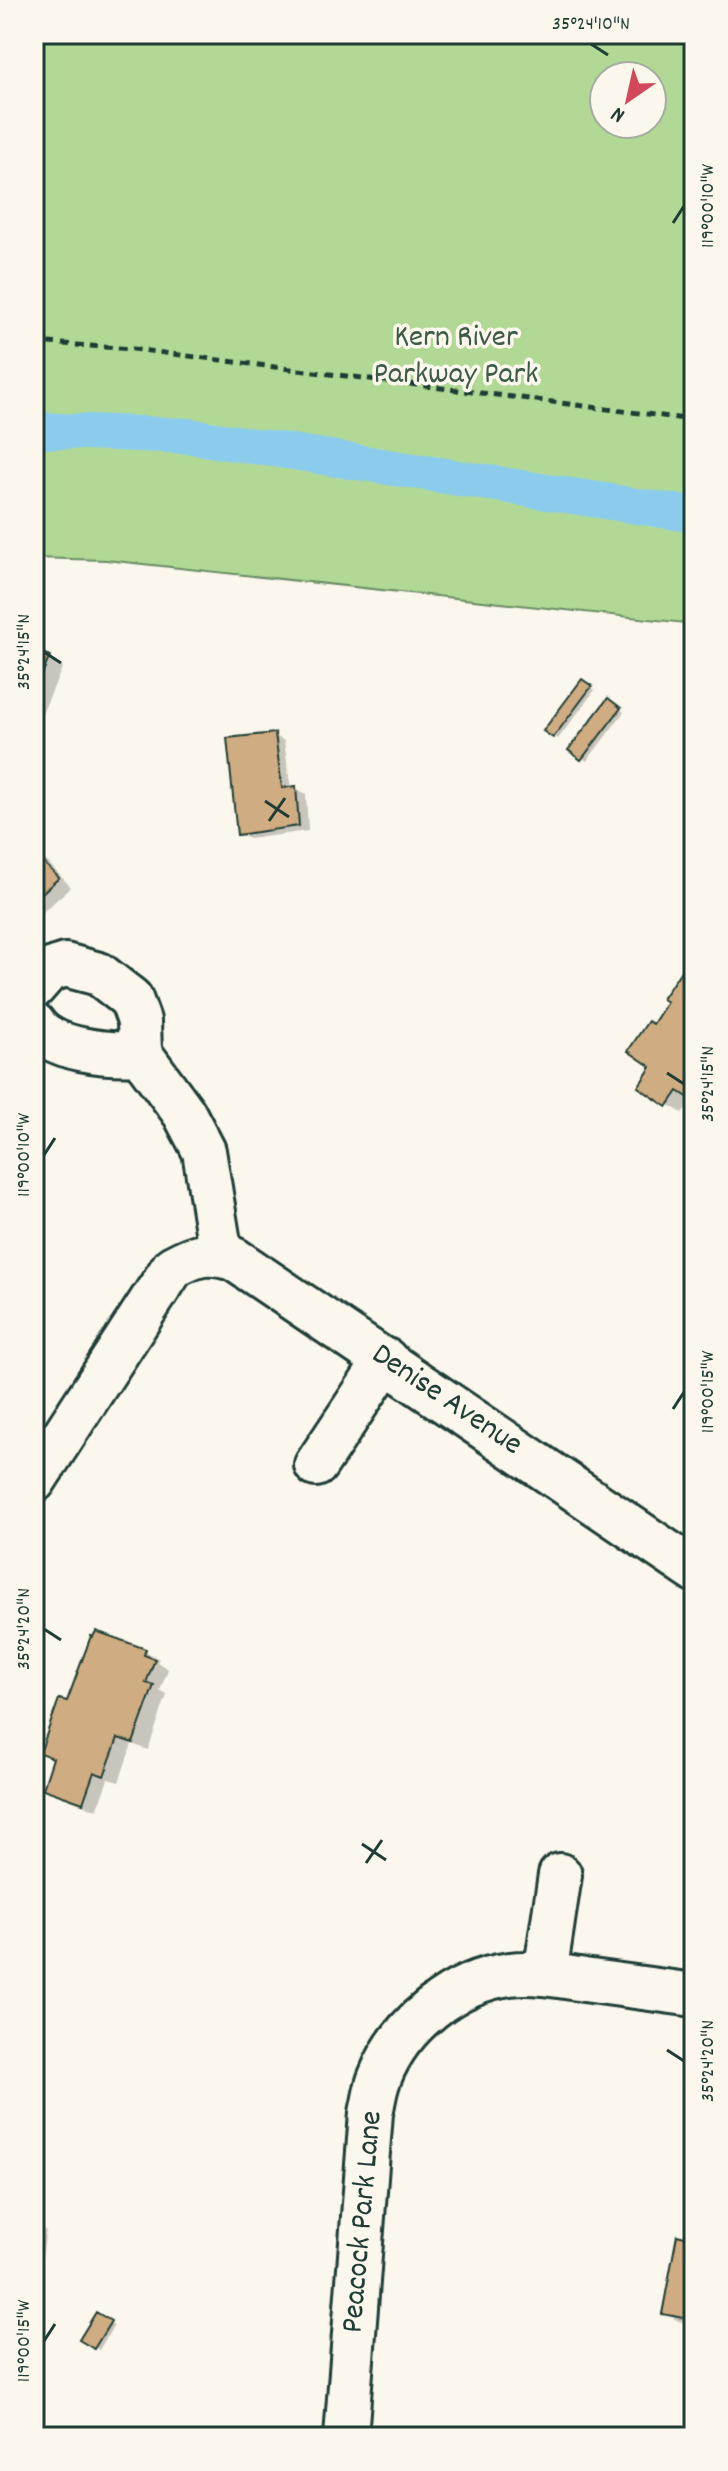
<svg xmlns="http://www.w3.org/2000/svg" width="728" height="2471" viewBox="0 0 728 2471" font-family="Dekko,sans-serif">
<rect width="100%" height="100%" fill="#fbf7ec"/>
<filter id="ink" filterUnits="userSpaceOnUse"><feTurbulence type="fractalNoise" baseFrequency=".0125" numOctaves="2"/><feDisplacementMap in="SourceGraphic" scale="16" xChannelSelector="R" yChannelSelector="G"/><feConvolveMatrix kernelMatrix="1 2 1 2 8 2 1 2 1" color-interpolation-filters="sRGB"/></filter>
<g filter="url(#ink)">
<!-- green -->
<path fill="#b1d995" stroke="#688b64" stroke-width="2" fill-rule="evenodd" d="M 34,34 L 694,34 L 694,624 L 106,560 L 34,558 ZM 604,76 L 652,76 L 652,124 L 604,124 Z"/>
<!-- shadow -->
<path fill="#0003" d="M 34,651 L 63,666 L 38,723 L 34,721 Z
M 583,682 L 595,690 L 558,739 L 546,730 Z
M 613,703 L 624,712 L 587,761 L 582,758 Z
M 274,735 L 284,741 L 291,789 L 296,788 L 306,794 L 308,831 L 249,839 L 239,834 Z
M 34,848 L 71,887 L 34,920 Z
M 694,973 L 694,1099 L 682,1113 L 641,1087 L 654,1066 L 654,1026 Z
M 145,1651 L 159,1659 L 157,1662 L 168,1669 L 160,1691 L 167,1695 L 148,1750 L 132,1744 L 119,1782 L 108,1779 L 97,1810 L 59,1796 L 45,1788 L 55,1760 L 42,1753 L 68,1704 Z
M 34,2224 L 46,2231 L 42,2258 L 34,2269 Z
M 694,2241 L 694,2324 L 678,2321 L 664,2312 Z
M 97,2315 L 114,2325 L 99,2350 L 82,2339 Z"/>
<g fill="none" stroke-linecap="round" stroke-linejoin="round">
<!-- canal -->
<path stroke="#8bcced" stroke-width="36" d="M 34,430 L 190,436 L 694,515"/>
</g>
<!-- building -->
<path fill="#d0ac82" stroke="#1f3d34" stroke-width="2" d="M 34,649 L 50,656 L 34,693 Z
M 582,679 L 592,686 L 553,738 L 543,731 Z
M 608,698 L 621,708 L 581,760 L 568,750 Z
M 275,733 L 282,788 L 296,786 L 299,826 L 237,835 L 227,738 Z
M 34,853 L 59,878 L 34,900 Z
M 685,965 L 694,972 L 694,1101 L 678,1091 L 667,1107 L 638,1087 L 651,1067 L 628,1051 L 648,1021 L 653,1024 L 667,1002 L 662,999 Z
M 96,1631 L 146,1649 L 144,1655 L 155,1659 L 146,1683 L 154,1685 L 133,1743 L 118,1738 L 104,1776 L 94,1772 L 83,1803 L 43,1789 L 53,1758 L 40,1753 L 59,1699 L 67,1701 L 91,1636 L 93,1637 Z
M 677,2235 L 694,2239 L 694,2320 L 662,2314 Z
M 96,2312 L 111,2321 L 94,2349 L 79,2340 Z"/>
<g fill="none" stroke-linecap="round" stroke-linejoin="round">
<defs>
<path id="minor" d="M 34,987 L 48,971 L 65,965 L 99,974 L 131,999 L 139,1021 L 140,1053 L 184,1113 L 204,1151 L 221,1255
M 34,1024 C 52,1051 110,1055 140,1053
M 316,1465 L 386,1360
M 34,1481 L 173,1267 C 197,1254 207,1251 234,1259 L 694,1570
M 545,1974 L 560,1875
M 346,2437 L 371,2113 C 374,2101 375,2088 380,2077 C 400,2025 454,1981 510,1974 C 534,1971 560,1976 584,1980 C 620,1985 657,1990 694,1995"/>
</defs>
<!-- minor casing -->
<use href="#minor" stroke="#1f3d34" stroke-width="48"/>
<!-- path -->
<path stroke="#1f3d34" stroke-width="5" stroke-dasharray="8 6" stroke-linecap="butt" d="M 34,342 L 133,349 L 694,420"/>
<!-- minor -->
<use href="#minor" stroke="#fbf7ec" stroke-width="42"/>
</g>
</g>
<!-- ticks -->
<path fill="none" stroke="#1f3d34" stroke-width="3" d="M 591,44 L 608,55M 673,223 L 684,206M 44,652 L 61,663M 265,801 L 289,817M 269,821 L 285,798M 667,1073 L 684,1084M 44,1155 L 55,1138M 673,1409 L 684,1392M 44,1629 L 61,1640M 362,1844 L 386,1860M 366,1863 L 382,1840M 667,2050 L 684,2061M 44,2341 L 55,2324"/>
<g text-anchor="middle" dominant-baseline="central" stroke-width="7" stroke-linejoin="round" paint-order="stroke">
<!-- park labels -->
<g font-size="32" fill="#3c5c47" stroke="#fbf7ec">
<text x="456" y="339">Kern River<tspan x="456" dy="37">Parkway Park</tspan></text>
</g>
<!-- street labels -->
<g font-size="32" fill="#1f3d34" stroke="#fbf7ec">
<text transform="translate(446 1401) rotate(34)">Denise Avenue</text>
<text transform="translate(364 2222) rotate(-85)">Peacock Park Lane</text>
</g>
</g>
<!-- margin -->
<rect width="728" height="2471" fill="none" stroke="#fbf7ec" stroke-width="88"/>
<!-- north arrow -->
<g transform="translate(628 100) rotate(214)"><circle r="38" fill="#fbf7ec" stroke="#a3ada2" stroke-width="2"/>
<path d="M0-6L14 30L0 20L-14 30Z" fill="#d1495b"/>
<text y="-12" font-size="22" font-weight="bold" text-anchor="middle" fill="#1f3d34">N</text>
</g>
<rect x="44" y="44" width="640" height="2383" fill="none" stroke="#1f3d34" stroke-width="3"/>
<g font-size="20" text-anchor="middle" fill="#1f3d34">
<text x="591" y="29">35°24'10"N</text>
<text transform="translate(706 206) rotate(-90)" y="7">119°00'10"W</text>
<text transform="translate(22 652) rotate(-90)" y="7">35°24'15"N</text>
<text transform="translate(706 1084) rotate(-90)" y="7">35°24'15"N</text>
<text transform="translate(22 1155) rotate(-90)" y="7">119°00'10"W</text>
<text transform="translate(706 1392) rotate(-90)" y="7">119°00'15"W</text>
<text transform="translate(22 1629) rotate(-90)" y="7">35°24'20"N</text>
<text transform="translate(706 2061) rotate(-90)" y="7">35°24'20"N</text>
<text transform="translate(22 2341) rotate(-90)" y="7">119°00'15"W</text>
</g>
</svg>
